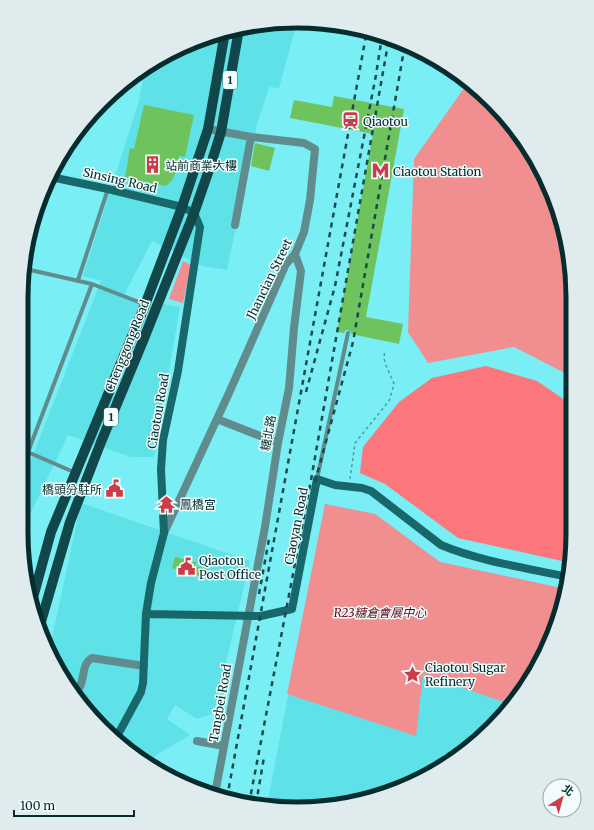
<svg xmlns="http://www.w3.org/2000/svg" width="594" height="830" viewBox="0 0 594 830" font-family="Merriweather,'Noto Sans TC',serif">
<rect width="100%" height="100%" fill="#79eef4"/>
<!-- built -->
<path fill="#5ee1e7" d="M 297,22 L 279,88 L 269,87 L 257,124 L 227,270 L 202,266 L 152,241 L 123,297 L 180,307 L 154,457 L 131,457 L 68,435 L 26,523 L 22,543 L 21,533 L 22,461 L 30,463 L 101,281 L 83,276 L 139,101 L 145,68 L 159,58 L 209,36 L 261,23 Z
M 81,503 L 250,561 L 214,713 L 197,719 L 175,705 L 167,719 L 190,735 L 156,755 L 149,764 L 115,741 L 67,686 L 50,647 Z
M 325,504 L 375,514 L 440,562 L 566,589 L 564,604 L 544,655 L 516,701 L 479,741 L 403,788 L 333,807 L 267,805 Z"/>
<!-- green -->
<path fill="#f18e8f" d="M 469,81 L 505,115 L 552,191 L 571,261 L 571,378 L 563,372 L 514,347 L 428,363 L 408,332 L 414,159 Z
M 183,261 L 191,265 L 183,303 L 169,299 Z
M 325,504 L 375,514 L 440,562 L 566,589 L 564,604 L 544,655 L 516,701 L 512,705 L 423,674 L 416,736 L 287,694 Z"/>
<!-- forest -->
<path fill="#fb777b" d="M 486,366 L 537,381 L 572,405 L 572,551 L 571,563 L 458,538 L 385,484 L 360,473 L 363,447 L 399,402 L 432,378 Z"/>
<!-- building -->
<path fill="#6fc35c" d="M 334,96 L 404,109 L 366,317 L 403,324 L 399,344 L 351,334 L 351,332 L 348,330 L 346,330 L 344,333 L 337,332 L 373,134 L 290,118 L 294,100 L 332,107 Z
M 144,105 L 194,115 L 185,157 L 179,156 L 177,170 L 172,180 L 166,186 L 125,178 L 130,148 L 134,149 Z
M 255,143 L 275,148 L 269,171 L 251,166 Z
M 175,557 L 196,562 L 195,566 L 208,569 L 206,578 L 172,568 Z"/>
<g fill="none" stroke-linecap="round" stroke-linejoin="round">
<!-- path -->
<path stroke="#499ea2" stroke-width="1.5" stroke-dasharray="3 3" stroke-linecap="butt" d="M 350,479 L 355,443 L 389,401 L 394,384 L 385,363 L 384,357 L 385,350"/>
<!-- lane -->
<path stroke="#608c8e" stroke-width="4" d="M 26,269 L 92,284 L 144,304
M 26,276 L 28,269
M 78,280 L 108,189
M 23,450 L 76,473
M 28,452 L 92,284
M 317,479 L 348,333"/>
<!-- street -->
<path stroke="#608c8e" stroke-width="8" d="M 235,225 L 251,137
M 217,419 L 278,443
M 164,533 L 229,393 L 286,264 L 295,254 L 304,232 L 310,200 L 315,149 L 304,143 L 251,137 L 208,129
M 74,693 C 87,686 79,665 92,658 L 144,666
M 197,741 L 224,746
M 215,794 L 265,527 L 278,443 L 289,388 L 294,328 L 301,271 L 295,254"/>
<!-- secondary -->
<path stroke="#18676b" stroke-width="8" d="M 51,177 L 108,189 L 182,207 L 194,213 L 200,227 L 178,371 L 163,440 L 161,469 L 164,533 L 151,583 L 146,614 L 143,683 L 141,692 L 115,740
M 146,614 L 261,616 L 292,609 L 317,479 L 335,485 L 362,488 L 371,491 L 441,545 C 479,561 527,568 568,577"/>
<!-- primary -->
<path stroke="#11474a" stroke-width="10" d="M 31,605 L 51,532 L 145,305 L 182,207 L 208,129 L 225,32
M 40,625 L 70,522 L 101,442 L 143,341 L 194,213 L 211,164 L 221,132 L 239,29"/>
<!-- rail -->
<path stroke="#174b4e" stroke-width="2.5" stroke-dasharray="5 5" stroke-linecap="butt" d="M 306,392 L 335,286 L 376,75 L 382,36
M 315,482 L 353,342 L 405,44
M 259,594 L 269,539
M 227,798 L 367,30
M 249,804 L 311,480 L 389,38
M 256,804 L 264,757"/>
</g>
<!-- icons -->
<defs>
<symbol id="station-bare" viewBox="-9 -9 18 18"><path d="M-3-6H3Q5-6 5-4V2Q5 4 3 4L4.5 6H3L1.5 4h-3L-3 6H-4.5L-3 4Q-5 4-5 2V-4Q-5-6-3-6ZM-3.5-4v3h7v-3ZM-3.5 1v1.5H-2V1ZM2 1v1.5H3.5V1Z" fill="#cc3c49" stroke="#f2fcfc" stroke-width="2.5" paint-order="stroke"/></symbol>
<symbol id="building-bare" viewBox="-9 -9 18 18"><path d="M-4-6H4V6H1V3H-1V6H-4ZM-2.5-4.3h1.7v1.8h-1.7ZM.8-4.3h1.7v1.8H.8ZM-2.5-1h1.7V.8h-1.7ZM.8-1h1.7V.8H.8Z" fill="#cc3c49" stroke="#f2fcfc" stroke-width="2.5" paint-order="stroke"/></symbol>
<symbol id="metro-bare" viewBox="-9 -9 18 18"><path d="M-5.5 5V-5H-3L0 0L3-5H5.5V5H3V-.5L0 4L-3-.5V5Z" fill="#cc3c49" stroke="#f2fcfc" stroke-width="2.5" paint-order="stroke"/></symbol>
<symbol id="civic-bare" viewBox="-9 -9 18 18"><path d="M-.6-6.5H3V-4.5H.6V-3L4-1V1h2V6H-6V1h2V-1L-.6-3ZM-1.2 2.5V6h2.4V2.5Z" fill="#cc3c49" stroke="#f2fcfc" stroke-width="2.5" paint-order="stroke"/></symbol>
<symbol id="temple-bare" viewBox="-9 -9 18 18"><path d="M0-6L5-2H3V0L6.5 2.5H4V6H1.5V3h-3V6H-4V2.5H-6.5L-3 0V-2H-5Z" fill="#cc3c49" stroke="#f2fcfc" stroke-width="2.5" paint-order="stroke"/></symbol>
<symbol id="sight-bare" viewBox="-9 -9 18 18"><path d="M0-6L1.8-2.2L6-1.7L2.9 1.2L3.7 5.4L0 3.3L-3.7 5.4L-2.9 1.2L-6-1.7L-1.8-2.2Z" fill="#cc3c49" stroke="#f2fcfc" stroke-width="2.5" paint-order="stroke"/></symbol>
</defs>
<g fill-rule="evenodd">
<use href="#station-bare" x="338" y="108" width="25" height="25"/>
<use href="#building-bare" x="140" y="152" width="25" height="25"/>
<use href="#metro-bare" x="368" y="158" width="25" height="25"/>
<use href="#civic-bare" x="102" y="476" width="25" height="25"/>
<use href="#temple-bare" x="154" y="492" width="25" height="25"/>
<use href="#civic-bare" x="174" y="554" width="25" height="25"/>
<use href="#sight-bare" x="400" y="662" width="25" height="25"/>
</g>
<g text-anchor="middle" dominant-baseline="central" stroke-width="3" stroke-linejoin="round" paint-order="stroke">
<!-- shield labels -->
<g fill="#f2fcfc" stroke="#4c6b6c" stroke-width="1">
<rect x="223" y="71" width="14" height="18" rx="3"/>
<rect x="104" y="408" width="14" height="18" rx="3"/>
</g>
<g font-size="11" font-weight="bold" fill="#052d2f">
<text x="230" y="80">1</text>
<text x="111" y="417">1</text>
</g>
<!-- poi labels -->
<g font-size="12" fill="#052d2f" stroke="#f2fcfc" text-anchor="start">
<text x="363" y="121">Qiaotou</text>
<text x="165" y="165">站前商業大樓</text>
<text x="393" y="171">Ciaotou Station</text>
<text x="102" y="489" text-anchor="end">橋頭分駐所</text>
<text x="180" y="504">鳳橋宮</text>
<text x="199" y="560">Qiaotou<tspan x="199" dy="14">Post Office</tspan></text>
<text x="425" y="667">Ciaotou Sugar<tspan x="425" dy="14">Refinery</tspan></text>
</g>
<!-- street labels -->
<g font-size="12" fill="#052d2f" stroke="#f2fcfc">
<text transform="translate(120 180) rotate(13)">Sinsing Road</text>
<text transform="translate(269 279) rotate(-64)">Jhancian Street</text>
<text transform="translate(127 346) rotate(-68)">Chenggong Road</text>
<text transform="translate(158 411) rotate(-80)">Ciaotou Road</text>
<text transform="translate(268 433) rotate(-80)">糖北路</text>
<text transform="translate(296 526) rotate(-79)">Ciaoyan Road</text>
<text transform="translate(220 703) rotate(-80)">Tangbei Road</text>
</g>
<!-- park labels -->
<g font-size="12" font-style="italic" fill="#5d0816" stroke="#f2fcfc">
<text x="380" y="612">R23糖倉會展中心</text>
</g>
</g>
<!-- crop -->
<path d="M0 0H594V830H0ZM297 28H297A269 269 0 0 1 566 297V533A269 269 0 0 1 297 802H297A269 269 0 0 1 28 533V297A269 269 0 0 1 297 28Z" fill="#dfebec" fill-rule="evenodd"/>
<path fill="none" stroke="#052d2f" stroke-width="5" d="M297 28H297A269 269 0 0 1 566 297V533A269 269 0 0 1 297 802H297A269 269 0 0 1 28 533V297A269 269 0 0 1 297 28Z"/>
<!-- north arrow -->
<g transform="translate(562 798) rotate(37)"><circle r="19" fill="#f2fcfc" stroke="#93a9aa"/>
<path d="M0-3L7 15L0 10L-7 15Z" fill="#cc3c49"/>
<text y="-6" font-size="11" font-weight="bold" text-anchor="middle" fill="#052d2f">北</text>
</g>
<!-- scale -->
<path d="M14 810v6h120v-6" fill="none" stroke="#052d2f" stroke-width="2"/>
<text x="20" y="810" font-size="12" fill="#052d2f" stroke="#f2fcfc" stroke-width="3" paint-order="stroke">100 m</text>
</svg>
